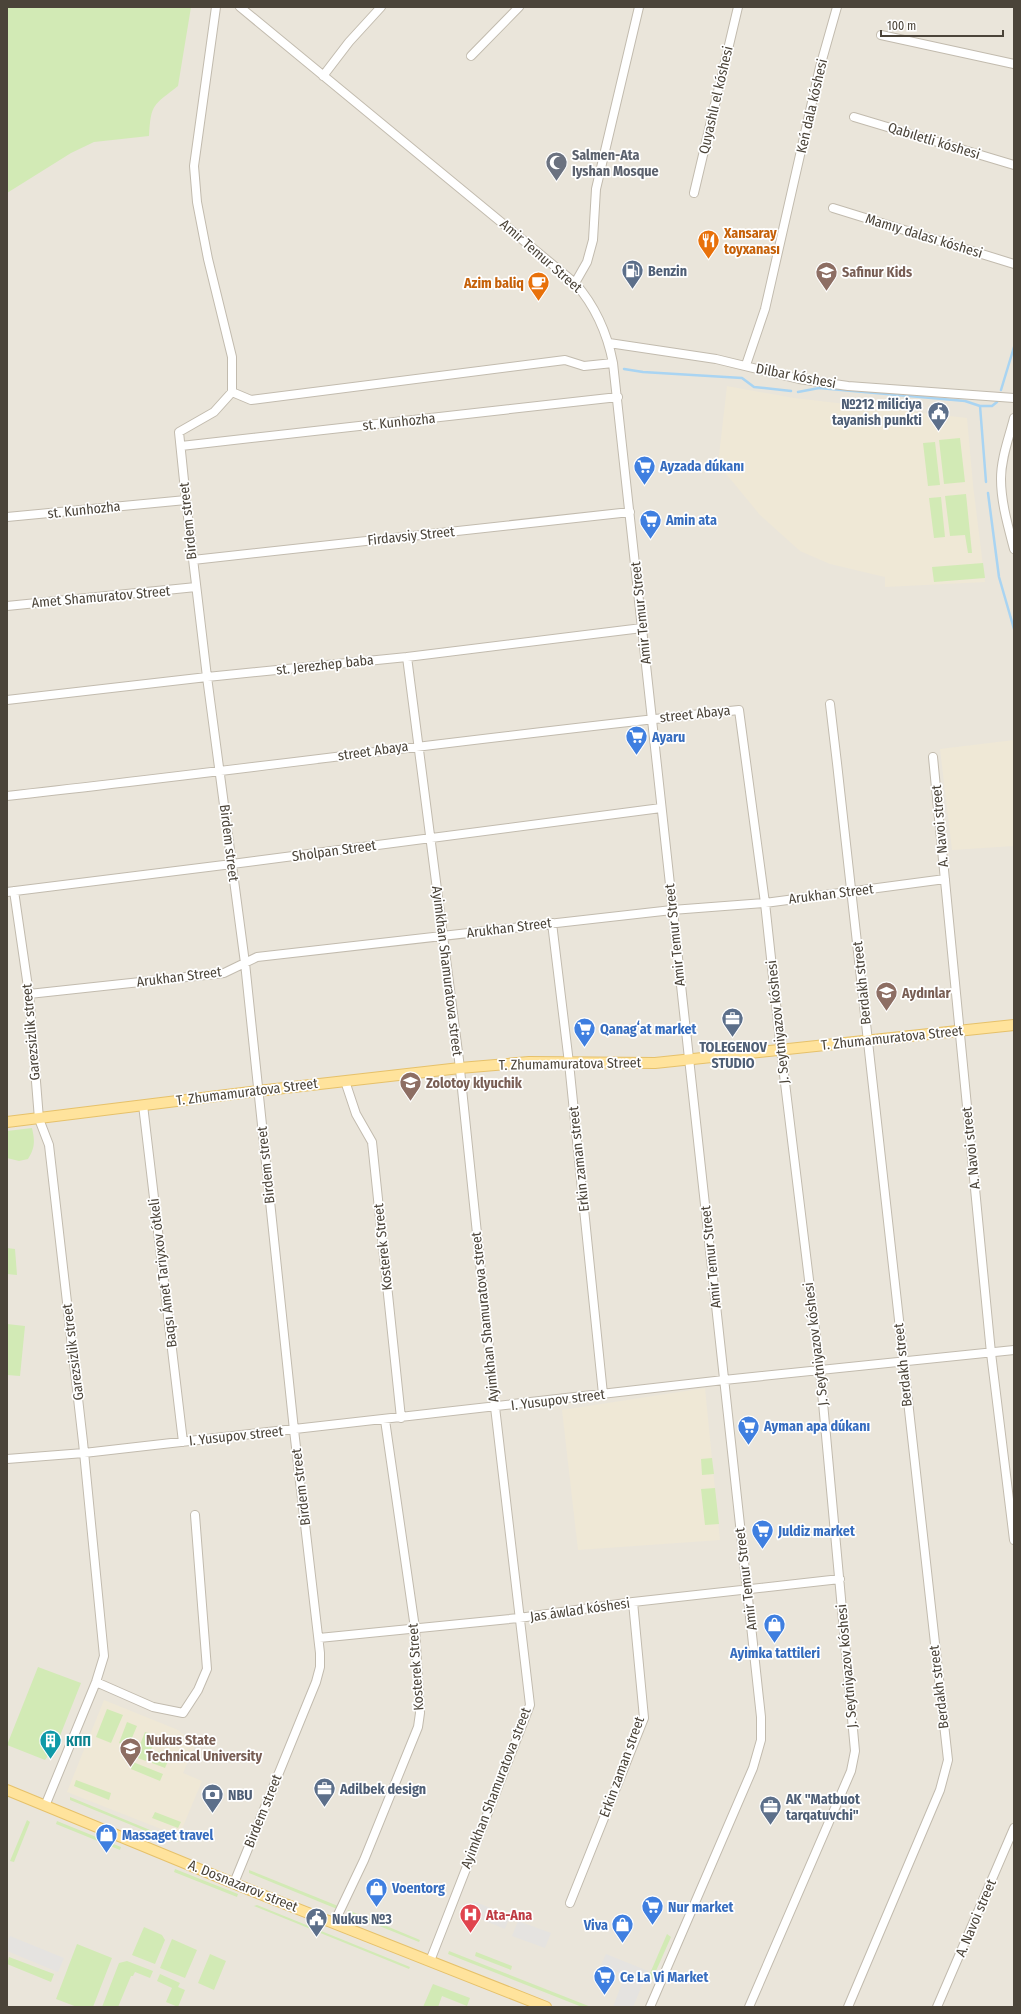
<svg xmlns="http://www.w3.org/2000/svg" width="1021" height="2014" viewBox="0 0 1021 2014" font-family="'Fira Sans Condensed',sans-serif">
<rect width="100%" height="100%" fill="#f6f3ec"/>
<!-- residential -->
<path fill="#eae5da" d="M 7,7 L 1014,7 L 1014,2007 L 7,2007 Z"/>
<!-- education -->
<path fill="#efe8d6" d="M 727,386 L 794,398 L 967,418 L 973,485 L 985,582 L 885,587 L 885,577 L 830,564 L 800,551 L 760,515 L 718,464 Z
M 1014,740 L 1014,846 L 952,850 L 940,749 Z
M 705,1388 L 720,1540 L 578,1550 L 562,1410 Z
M 104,1700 L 178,1730 L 195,1745 L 183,1773 L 202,1781 L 179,1836 L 67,1792 Z"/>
<!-- green -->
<path fill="#d2eab5" d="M 7,7 L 191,7 L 178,86 C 153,106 151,103 149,136 L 94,142 L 71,153 L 7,193 Z
M 960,438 L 965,482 L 944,484 L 939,440 Z
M 935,442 L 940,485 L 928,486 L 923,443 Z
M 966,494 L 972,553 L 968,553 L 965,535 L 950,536 L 945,496 Z
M 941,497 L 945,537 L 934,538 L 929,498 Z
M 983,563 L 985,578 L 934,582 L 932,567 Z
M 32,1128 C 35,1141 35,1148 28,1159 L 19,1161 L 7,1158 L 7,1131 Z
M 7,1248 L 15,1249 L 17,1275 L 7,1274 Z
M 7,1324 L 25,1326 L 20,1376 L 7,1375 Z
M 712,1458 L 714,1474 L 702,1475 L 701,1459 Z
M 715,1488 L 719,1524 L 705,1525 L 701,1489 Z
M 38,1667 L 81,1683 L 52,1756 L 48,1756 L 45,1760 L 7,1745 Z
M 107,1709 L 123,1715 L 111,1743 L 96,1737 Z
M 127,1722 L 137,1726 L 128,1747 L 119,1743 Z
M 145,1732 L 157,1736 L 146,1761 L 135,1757 Z
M 157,1751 L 170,1756 L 165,1768 L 152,1763 Z
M 133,1762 L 163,1774 L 160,1781 L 131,1769 Z
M 76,1780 L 111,1793 L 109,1800 L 74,1786 Z
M 70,1797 L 179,1842 L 168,1840 L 70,1800 Z
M 155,1812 L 181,1822 L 178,1828 L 152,1818 Z
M 27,1820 L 30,1822 L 14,1862 L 10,1861 Z
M 57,1821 L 121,1847 L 120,1850 L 56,1824 Z
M 175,1869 L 238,1894 L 237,1897 L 174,1872 Z
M 249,1870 L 338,1906 L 337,1909 L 249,1873 Z
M 257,1905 L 410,1967 L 409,1969 L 254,1906 Z
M 348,1910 L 420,1940 L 419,1942 L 347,1913 Z
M 144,1927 L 162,1935 L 165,1940 L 155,1964 L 132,1955 Z
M 667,1934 L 671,1937 L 652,1980 L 648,1978 Z
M 172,1939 L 197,1950 L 185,1978 L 160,1968 Z
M 77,1944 L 112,1958 L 93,2007 L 77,2007 L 56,1999 Z
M 449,1951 L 591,2007 L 582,2007 L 448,1954 Z
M 476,1952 L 512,1966 L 511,1970 L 475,1956 Z
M 210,1954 L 226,1961 L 214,1990 L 198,1983 Z
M 9,1957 L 54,1974 L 51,1982 L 7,1964 Z
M 127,1961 L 153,1971 L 150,1978 L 135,1972 L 133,1976 L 131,1976 L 118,2007 L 102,2007 L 119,1963 Z
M 160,1974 L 180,1983 L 178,1987 L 185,1990 L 178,2007 L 166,2002 L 172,1988 L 157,1981 Z
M 433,1984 L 470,1998 L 467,2006 L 442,1996 L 438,2007 L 423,2007 Z"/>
<!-- parking -->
<path fill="#e5e3e0" d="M 473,1901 L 510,1916 L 505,1929 L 468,1914 Z
M 518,1921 L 551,1933 L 545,1948 L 512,1936 Z
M 10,1936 L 64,1958 L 58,1972 L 7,1951 L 7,1942 Z
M 606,1954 L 648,1971 L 633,2007 L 613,2007 L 625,1975 L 601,1965 Z"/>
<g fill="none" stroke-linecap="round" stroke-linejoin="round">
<!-- stream -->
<path stroke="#a9d4f2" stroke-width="2.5" d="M 624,369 L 643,372 L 742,378 L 754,387 L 791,391
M 1001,390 L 1014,347
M 798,392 L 819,388 L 965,401 L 980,406
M 986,482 L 980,406 L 992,406 L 997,402
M 988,493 L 999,577 L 1014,629"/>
<defs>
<path id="minor" d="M 216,7 L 194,166 L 197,202 L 208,259 L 232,357 L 232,392 L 214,412 L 179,432 L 186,500 L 207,677 L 245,963 L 294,1430 L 320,1653 L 320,1667 L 316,1682 L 234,1883
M 240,7 L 575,283 C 596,307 607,332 613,363 L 761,1717 L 761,1740 L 753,1768 L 650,2007
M 881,35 L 1014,64
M 471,56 L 519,7
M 323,76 L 349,42 L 381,7
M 854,117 L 1014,165
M 694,193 L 738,7
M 833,208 L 1014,264
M 575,283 L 587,262 L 593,240 L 596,189 L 639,7
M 609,343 L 716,359 L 799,379 L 848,386 L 1014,398
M 746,365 L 765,309 L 820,67 L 837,7
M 232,392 L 251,400 L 565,360 L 584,366 L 613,363
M 1014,418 C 1009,438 1001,458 1001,479 C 1001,502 1008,526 1014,549
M 181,446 L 618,397
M 7,517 L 186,500
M 193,560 L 630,512
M 7,606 L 196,587
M 407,657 L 459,1060 L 495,1407 L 530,1705 L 430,1961
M 7,700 L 207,677 L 407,657 L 642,628
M 830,704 C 872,1056 906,1409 948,1760 L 940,1790 L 848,2007
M 933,757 L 991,1353 L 1014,1540
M 7,796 C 251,769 495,735 739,710 L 765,903 L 781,1050 L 820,1370 L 855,1751 L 851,1771 L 749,2007
M 14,891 L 29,994 L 39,1119 L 49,1145 L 83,1442 L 104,1656 L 96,1682 L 45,1806
M 7,892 L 232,864 L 661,808
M 552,923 L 569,1063 L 603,1394
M 29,994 L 224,973 L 257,957 L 672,910 L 765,903 L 945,879
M 345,1081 L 356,1114 L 372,1142 L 401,1418
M 143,1105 L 183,1442
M 7,1459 L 84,1453 L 724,1380 L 1014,1350
M 319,1638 L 519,1618 L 633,1602 L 840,1579
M 96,1682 L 153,1707 L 183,1713 L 198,1690 L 207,1669 L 195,1515
M 570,1903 L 644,1718 L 633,1602
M 334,1923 L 364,1860 L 418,1727 L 420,1713 L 415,1628 L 385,1420
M 937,2007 L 1014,1828"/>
<path id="major" d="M 7,1122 L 258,1091 L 460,1068 L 529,1062 L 655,1063 L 1014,1025
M 7,1790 L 250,1890 L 546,2007"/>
</defs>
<!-- minor casing -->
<use href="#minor" stroke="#c2bbae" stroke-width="10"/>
<!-- major casing -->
<use href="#major" stroke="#e6c16a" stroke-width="12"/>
<!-- minor -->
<use href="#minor" stroke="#fff" stroke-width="8"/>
<!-- major -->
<use href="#major" stroke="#ffe39c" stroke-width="10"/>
</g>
<!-- icons -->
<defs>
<symbol id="mosque-pin" viewBox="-11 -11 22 30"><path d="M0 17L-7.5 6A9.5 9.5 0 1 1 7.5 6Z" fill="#6b7280" stroke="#fff"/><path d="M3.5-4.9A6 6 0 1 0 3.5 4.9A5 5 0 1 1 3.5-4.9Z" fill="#fff"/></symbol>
<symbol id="restaurant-pin" viewBox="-11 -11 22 30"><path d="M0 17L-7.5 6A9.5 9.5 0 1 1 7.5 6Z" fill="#e8710a" stroke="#fff"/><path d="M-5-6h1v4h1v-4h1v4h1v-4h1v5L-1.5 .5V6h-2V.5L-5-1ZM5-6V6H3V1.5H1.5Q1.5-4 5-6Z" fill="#fff"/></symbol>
<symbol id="fuel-pin" viewBox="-11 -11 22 30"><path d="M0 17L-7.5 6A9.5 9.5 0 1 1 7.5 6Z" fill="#5c6f8a" stroke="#fff"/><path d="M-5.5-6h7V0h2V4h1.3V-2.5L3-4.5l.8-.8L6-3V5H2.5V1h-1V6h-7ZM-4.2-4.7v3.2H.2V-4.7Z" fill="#fff"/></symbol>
<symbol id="school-pin" viewBox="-11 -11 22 30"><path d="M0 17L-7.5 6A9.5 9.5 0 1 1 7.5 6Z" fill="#8d6e63" stroke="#fff"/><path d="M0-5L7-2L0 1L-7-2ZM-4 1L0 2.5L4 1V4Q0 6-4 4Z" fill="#fff"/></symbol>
<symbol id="cafe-pin" viewBox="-11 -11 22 30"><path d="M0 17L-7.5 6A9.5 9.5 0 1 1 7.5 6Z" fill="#e8710a" stroke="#fff"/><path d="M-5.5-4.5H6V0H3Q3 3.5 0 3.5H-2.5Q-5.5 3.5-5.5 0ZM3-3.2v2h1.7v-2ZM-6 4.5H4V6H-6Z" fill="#fff"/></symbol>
<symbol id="civic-pin" viewBox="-11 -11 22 30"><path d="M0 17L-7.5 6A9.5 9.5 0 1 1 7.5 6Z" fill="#5c6f8a" stroke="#fff"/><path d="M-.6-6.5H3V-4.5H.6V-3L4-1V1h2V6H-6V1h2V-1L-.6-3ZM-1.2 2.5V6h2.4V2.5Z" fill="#fff"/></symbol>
<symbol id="supermarket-pin" viewBox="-11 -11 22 30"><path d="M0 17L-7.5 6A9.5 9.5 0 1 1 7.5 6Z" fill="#3f7fe0" stroke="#fff"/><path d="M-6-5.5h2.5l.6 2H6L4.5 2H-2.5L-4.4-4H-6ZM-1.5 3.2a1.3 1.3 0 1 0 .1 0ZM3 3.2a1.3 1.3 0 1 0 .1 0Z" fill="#fff"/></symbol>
<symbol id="office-pin" viewBox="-11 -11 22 30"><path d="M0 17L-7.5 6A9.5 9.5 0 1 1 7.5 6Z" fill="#5c6f8a" stroke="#fff"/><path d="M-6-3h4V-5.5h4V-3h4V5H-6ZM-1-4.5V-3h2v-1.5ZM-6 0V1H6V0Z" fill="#fff"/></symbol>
<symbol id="shop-pin" viewBox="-11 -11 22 30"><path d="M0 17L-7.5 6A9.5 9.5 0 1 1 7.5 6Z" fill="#3f7fe0" stroke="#fff"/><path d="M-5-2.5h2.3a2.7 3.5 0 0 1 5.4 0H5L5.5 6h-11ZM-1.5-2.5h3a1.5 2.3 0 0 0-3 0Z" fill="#fff"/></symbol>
<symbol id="building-pin" viewBox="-11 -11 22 30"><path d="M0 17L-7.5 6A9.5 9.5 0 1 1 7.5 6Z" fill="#0f9aa8" stroke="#fff"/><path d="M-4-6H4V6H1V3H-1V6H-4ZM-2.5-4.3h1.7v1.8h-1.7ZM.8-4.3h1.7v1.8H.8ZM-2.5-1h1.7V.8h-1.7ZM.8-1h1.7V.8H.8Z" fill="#fff"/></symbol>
<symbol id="university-pin" viewBox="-11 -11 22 30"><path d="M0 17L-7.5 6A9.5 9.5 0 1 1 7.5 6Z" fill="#8d6e63" stroke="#fff"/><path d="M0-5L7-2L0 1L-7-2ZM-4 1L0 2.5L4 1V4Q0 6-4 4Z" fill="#fff"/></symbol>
<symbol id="bank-pin" viewBox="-11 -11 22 30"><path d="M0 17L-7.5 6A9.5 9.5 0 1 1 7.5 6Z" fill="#5c6f8a" stroke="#fff"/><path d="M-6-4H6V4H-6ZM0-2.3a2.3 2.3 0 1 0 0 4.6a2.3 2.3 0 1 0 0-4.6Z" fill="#fff"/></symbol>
<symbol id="hospital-pin" viewBox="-11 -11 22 30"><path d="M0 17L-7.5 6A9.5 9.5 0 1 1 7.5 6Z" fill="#e0444e" stroke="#fff"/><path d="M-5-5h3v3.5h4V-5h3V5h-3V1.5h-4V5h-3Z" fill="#fff"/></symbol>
</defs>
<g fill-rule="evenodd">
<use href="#mosque-pin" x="544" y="150" width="25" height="34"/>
<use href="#restaurant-pin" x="696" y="228" width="25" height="34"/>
<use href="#fuel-pin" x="620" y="258" width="25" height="34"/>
<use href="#school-pin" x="814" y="260" width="25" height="34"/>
<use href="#cafe-pin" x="526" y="270" width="25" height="34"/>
<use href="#civic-pin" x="926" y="400" width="25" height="34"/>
<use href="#supermarket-pin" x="632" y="454" width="25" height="34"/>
<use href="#supermarket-pin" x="638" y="508" width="25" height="34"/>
<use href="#supermarket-pin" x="624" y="724" width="25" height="34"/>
<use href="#school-pin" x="874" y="980" width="25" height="34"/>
<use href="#office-pin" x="720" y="1006" width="25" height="34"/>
<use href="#supermarket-pin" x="572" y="1016" width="25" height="34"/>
<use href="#school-pin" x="398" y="1070" width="25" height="34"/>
<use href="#supermarket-pin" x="736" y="1414" width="25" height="34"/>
<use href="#supermarket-pin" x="750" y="1518" width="25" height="34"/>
<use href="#shop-pin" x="762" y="1612" width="25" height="34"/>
<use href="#building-pin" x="38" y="1728" width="25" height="34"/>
<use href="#university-pin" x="118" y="1736" width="25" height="34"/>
<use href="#office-pin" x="312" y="1776" width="25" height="34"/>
<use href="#bank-pin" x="200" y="1782" width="25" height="34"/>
<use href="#office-pin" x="758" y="1794" width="25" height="34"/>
<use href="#shop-pin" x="94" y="1822" width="25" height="34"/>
<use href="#shop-pin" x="364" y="1876" width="25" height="34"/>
<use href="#supermarket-pin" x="640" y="1894" width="25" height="34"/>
<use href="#hospital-pin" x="458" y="1902" width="25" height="34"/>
<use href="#civic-pin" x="304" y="1906" width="25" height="34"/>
<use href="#shop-pin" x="610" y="1912" width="25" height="34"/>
<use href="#supermarket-pin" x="592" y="1964" width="25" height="34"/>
</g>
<g text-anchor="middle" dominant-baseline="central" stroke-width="3.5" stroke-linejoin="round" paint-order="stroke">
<!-- street labels -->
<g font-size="14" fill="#4b4439" stroke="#fff">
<text transform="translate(716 100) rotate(-77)">Quyashlı el kóshesi</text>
<text transform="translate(812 106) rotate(-77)">Keń dala kóshesi</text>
<text transform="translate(934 141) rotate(17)">Qabıletli kóshesi</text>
<text transform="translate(924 236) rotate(17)">Mamıy dalası kóshesi</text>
<text transform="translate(541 256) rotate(41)">Amir Temur Street</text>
<text transform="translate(796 376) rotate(11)">Dilbar kóshesi</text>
<text transform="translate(399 422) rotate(-6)">st. Kunhozha</text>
<text transform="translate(84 510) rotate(-6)">st. Kunhozha</text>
<text transform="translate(188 521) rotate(-96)">Birdem street</text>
<text transform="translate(411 536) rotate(-6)">Firdavsiy Street</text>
<text transform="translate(101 597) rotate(-5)">Amet Shamuratov Street</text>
<text transform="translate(641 613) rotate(-96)">Amir Temur Street</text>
<text transform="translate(325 665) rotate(-6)">st. Jerezhep baba</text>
<text transform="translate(695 714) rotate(-6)">street Abaya</text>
<text transform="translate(373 751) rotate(-8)">street Abaya</text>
<text transform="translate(940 826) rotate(-95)">A. Navoi street</text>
<text transform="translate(229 843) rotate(83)">Birdem street</text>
<text transform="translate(334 851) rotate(-8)">Sholpan Street</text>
<text transform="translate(831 894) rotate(-7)">Arukhan Street</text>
<text transform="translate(509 928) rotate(-7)">Arukhan Street</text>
<text transform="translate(675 935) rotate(-96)">Amir Temur Street</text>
<text transform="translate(447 971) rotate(83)">Ayimkhan Shamuratova street</text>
<text transform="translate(179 977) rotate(-7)">Arukhan Street</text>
<text transform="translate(862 983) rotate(-96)">Berdakh street</text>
<text transform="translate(778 1022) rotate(-96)">J. Seytniyazov kóshesi</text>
<text transform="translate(31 1032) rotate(-95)">Garezsizlik street</text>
<text transform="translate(892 1038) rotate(-6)">T. Zhumamuratova Street</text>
<text transform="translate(570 1064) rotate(-1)">T. Zhumamuratova Street</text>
<text transform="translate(247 1092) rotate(-7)">T. Zhumamuratova Street</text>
<text transform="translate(971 1148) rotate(-96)">A. Navoi street</text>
<text transform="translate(579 1159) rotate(-96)">Erkin zaman street</text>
<text transform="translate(266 1165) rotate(-96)">Birdem street</text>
<text transform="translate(383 1247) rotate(-96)">Kosterek Street</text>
<text transform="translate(711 1257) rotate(-96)">Amir Temur Street</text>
<text transform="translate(163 1273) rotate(-97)">Baqsı Ámet Tariyxov ótkeli</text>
<text transform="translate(485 1317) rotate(-96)">Ayimkhan Shamuratova street</text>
<text transform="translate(816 1344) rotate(-97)">J. Seytniyazov kóshesi</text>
<text transform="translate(73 1352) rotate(-97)">Garezsizlik street</text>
<text transform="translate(903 1365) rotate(-96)">Berdakh street</text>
<text transform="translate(558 1400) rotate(-7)">I. Yusupov street</text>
<text transform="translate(236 1436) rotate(-6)">I. Yusupov street</text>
<text transform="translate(301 1487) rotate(-97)">Birdem street</text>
<text transform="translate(746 1579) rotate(-97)">Amir Temur Street</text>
<text transform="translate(580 1610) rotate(-8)">Jas áwlad kóshesi</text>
<text transform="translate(847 1666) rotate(-95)">J. Seytniyazov kóshesi</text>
<text transform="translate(416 1667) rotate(-94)">Kosterek Street</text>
<text transform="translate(939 1687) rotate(-97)">Berdakh street</text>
<text transform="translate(622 1767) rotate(-70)">Erkin zaman street</text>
<text transform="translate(496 1788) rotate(-69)">Ayimkhan Shamuratova street</text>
<text transform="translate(263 1811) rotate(-68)">Birdem street</text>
<text transform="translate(243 1886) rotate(22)">A. Dosnazarov street</text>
<text transform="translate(976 1918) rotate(-67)">A. Navoi street</text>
</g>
<!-- worship labels -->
<g font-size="14" font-weight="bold" fill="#5b616d" stroke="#fff" text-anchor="start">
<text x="572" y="155">Salmen-Ata<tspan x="572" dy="16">Iyshan Mosque</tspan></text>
</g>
<!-- food labels -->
<g font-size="14" font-weight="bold" fill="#c56008" stroke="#fff" text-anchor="start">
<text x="724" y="233">Xansaray<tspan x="724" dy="16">toyxanası</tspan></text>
<text x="524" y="283" text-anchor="end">Azim baliq</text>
</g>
<!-- service labels -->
<g font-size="14" font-weight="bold" fill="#4e5e75" stroke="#fff" text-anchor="start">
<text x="648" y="271">Benzin</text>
<text x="922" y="404" text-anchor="end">№212 miliciya<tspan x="922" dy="16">tayanish punkti</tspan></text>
<text x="733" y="1047" text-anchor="middle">TOLEGENOV<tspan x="733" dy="16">STUDIO</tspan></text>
<text x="340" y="1789">Adilbek design</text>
<text x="228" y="1795">NBU</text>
<text x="786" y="1799">AK "Matbuot<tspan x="786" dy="16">tarqatuvchi"</tspan></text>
<text x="332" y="1919">Nukus №3</text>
</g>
<!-- education labels -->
<g font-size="14" font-weight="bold" fill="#785e54" stroke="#fff" text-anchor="start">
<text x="842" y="272">Safinur Kids</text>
<text x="902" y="993">Aydınlar</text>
<text x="426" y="1083">Zolotoy klyuchik</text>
<text x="146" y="1740">Nukus State<tspan x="146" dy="16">Technical University</tspan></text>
</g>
<!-- shop labels -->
<g font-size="14" font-weight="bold" fill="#366cbe" stroke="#fff" text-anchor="start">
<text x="660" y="466">Ayzada dúkanı</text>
<text x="666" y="520">Amin ata</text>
<text x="652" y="737">Ayaru</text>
<text x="600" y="1029">Qanagʻat market</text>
<text x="764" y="1426">Ayman apa dúkanı</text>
<text x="778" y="1531">Juldiz market</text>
<text x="775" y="1653" text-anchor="middle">Ayimka tattileri</text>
<text x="122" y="1835">Massaget travel</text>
<text x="392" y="1888">Voentorg</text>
<text x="668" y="1907">Nur market</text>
<text x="608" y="1925" text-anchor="end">Viva</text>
<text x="620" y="1977">Ce La Vi Market</text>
</g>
<!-- culture labels -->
<g font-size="14" font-weight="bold" fill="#0d838f" stroke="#fff" text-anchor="start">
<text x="66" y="1741">КПП</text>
</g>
<!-- health labels -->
<g font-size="14" font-weight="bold" fill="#be3a42" stroke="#fff" text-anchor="start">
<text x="486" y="1915">Ata-Ana</text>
</g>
</g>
<!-- border -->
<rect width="1021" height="2014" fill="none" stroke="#4b4439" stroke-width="16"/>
<!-- scale -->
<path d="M881 30v6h122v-6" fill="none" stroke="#4b4439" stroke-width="2"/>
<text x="887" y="30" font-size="12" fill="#4b4439" stroke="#ffffff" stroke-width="3" paint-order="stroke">100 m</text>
</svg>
